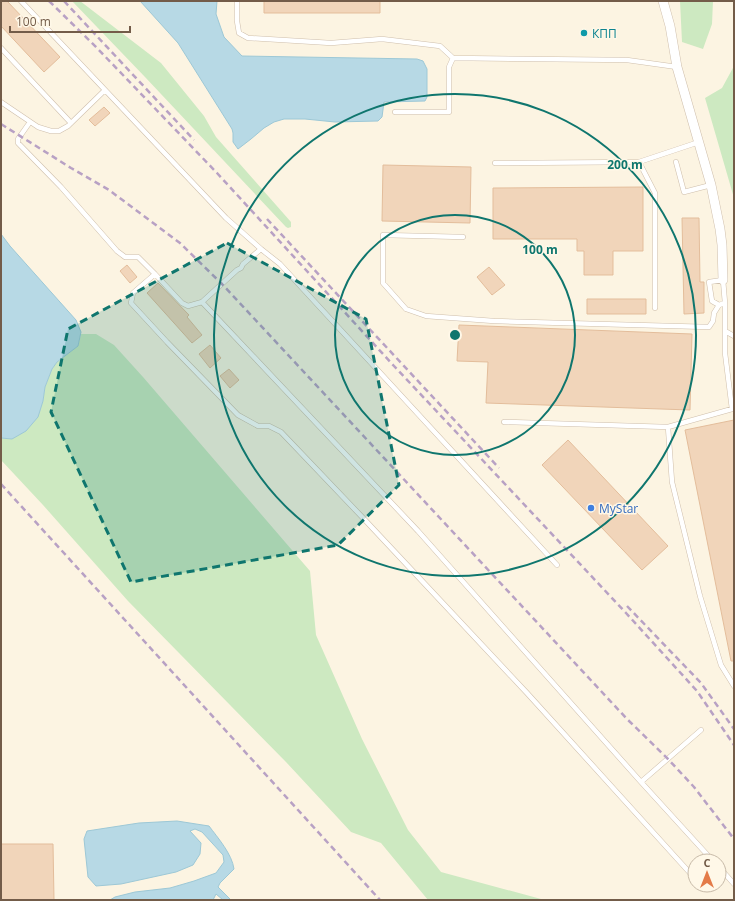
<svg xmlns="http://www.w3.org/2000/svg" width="735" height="901" viewBox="0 0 735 901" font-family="'Open Sans',sans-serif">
<rect width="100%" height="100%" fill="#fcf4e2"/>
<!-- green -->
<path fill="#cde9c1" d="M 72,1 L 80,1 L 161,63 L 204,116 L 216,137 L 291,222 L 291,227 L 288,228 L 286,227 L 145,77 Z
M 680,1 L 713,1 L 712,24 L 703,49 L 682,42 Z
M 734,66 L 734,198 L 705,98 L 722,88 Z
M 81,334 L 96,334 L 114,345 L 143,377 L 310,571 L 316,635 L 362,739 L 408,830 L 441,872 L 541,899 L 542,900 L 428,900 L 381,843 L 351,832 L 286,762 L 128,601 L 43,505 L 1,460 L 1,438 L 12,439 L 43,401 L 45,387 L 52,369 L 57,362 L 78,346 Z"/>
<!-- water -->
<path fill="#b7d9e5" stroke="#9dc8d6" d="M 140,1 L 217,1 L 216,14 L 224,37 L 242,56 L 417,59 L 423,61 L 427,69 L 427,97 L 425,101 L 384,102 L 382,117 L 378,121 L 335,122 L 305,119 L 284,119 L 274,122 L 264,128 L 251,139 L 238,149 L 233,142 L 233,133 L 232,129 L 178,43 Z
M 1,234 L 10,246 L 76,320 L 81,332 L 78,346 L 57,362 L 52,369 L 45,387 L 43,401 L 38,417 L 26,431 L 12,439 L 1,438 Z
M 177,821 L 209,826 C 218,838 232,854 234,869 L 220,883 L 218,887 L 231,900 L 223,900 L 216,894 L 213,900 L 110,900 L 115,897 L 135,892 L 170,888 L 194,881 L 216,873 L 224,862 L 223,855 L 202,832 L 195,829 L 190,831 L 201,843 L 200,854 L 193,865 L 176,872 L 121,884 L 96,886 L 88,877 L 84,839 L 87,831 L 139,823 Z"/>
<!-- building -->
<path fill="#f1d5ba" stroke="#e3bd9b" d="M 1,1 L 7,1 L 60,57 L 44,72 L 1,26 Z
M 264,1 L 380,1 L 380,13 L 264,13 Z
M 104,107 L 110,113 L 95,126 L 89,120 Z
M 383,165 L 471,167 L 470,223 L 382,221 Z
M 643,187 L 643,251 L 613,251 L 613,275 L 584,275 L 584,251 L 577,251 L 577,239 L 493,239 L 493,188 Z
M 682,218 L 699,218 L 700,282 L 704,282 L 704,313 L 684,314 Z
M 127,265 L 137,277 L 130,283 L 120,271 Z
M 489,267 L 505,285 L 492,295 L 477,277 Z
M 158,283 L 189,315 L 187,317 L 202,335 L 192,343 L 147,293 Z
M 587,299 L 646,299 L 646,314 L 587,314 Z
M 459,325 L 692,334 L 690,410 L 486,403 L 488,362 L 457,361 Z
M 210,345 L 221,358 L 210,368 L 199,354 Z
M 229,369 L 239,380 L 230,388 L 220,376 Z
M 734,420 L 734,661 L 731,661 L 685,430 Z
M 568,440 L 668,546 L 642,570 L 542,465 Z
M 1,844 L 53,844 L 54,900 L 1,900 Z"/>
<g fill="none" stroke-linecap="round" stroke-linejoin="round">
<defs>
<path id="lane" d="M 21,1 L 226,218 L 261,249
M 237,1 L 237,21 L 239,33 L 248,38 L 331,43 L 382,39 L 440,46 L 453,58
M 1,48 L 71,123
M 1,102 L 38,127 L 51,131 L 59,131 L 68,126 L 105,90
M 395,112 L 449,112 L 449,67 L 453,58 L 627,60 L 677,67
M 30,122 L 18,139 L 18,143 L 61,187 L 117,251 L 125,257 L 138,257 L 155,274 L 182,303 L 188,306 L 202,302 L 418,531 L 641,782 L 713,861
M 676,162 L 684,192 L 711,185
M 495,163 L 639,162
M 463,237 L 383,235 L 383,283 L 406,309 L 426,316 L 494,321 L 709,327 L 713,321 L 714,313 L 719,305 L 725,303
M 155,274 L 133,293 L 131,303 L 167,342 L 238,415 L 258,426 L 269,426 L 281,432 L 364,519 L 527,693 L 690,873
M 202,302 L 237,270 L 241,268 L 243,264 L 261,249 L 280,264 L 557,565
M 655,308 L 655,193 L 639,162 L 699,142
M 725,331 L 734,336
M 504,422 L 668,427 L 732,409 L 725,353 L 725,303 L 723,280 L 709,282 L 712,301 L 719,305
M 668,427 L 672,482 L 700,596 L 721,665 L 734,686
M 641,782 L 701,730
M 719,867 L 734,884"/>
<path id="street" d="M 663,1 L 670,26 L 677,67 L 711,185 L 720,229 L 722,245 L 723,280"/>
</defs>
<!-- lane casing -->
<use href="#lane" stroke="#cfbfac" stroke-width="5.5"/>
<!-- street casing -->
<use href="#street" stroke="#cfbfac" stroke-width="10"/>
<!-- lane -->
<use href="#lane" stroke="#fff" stroke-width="4.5"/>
<!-- street -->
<use href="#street" stroke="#fff" stroke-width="9"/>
<!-- rail -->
<path stroke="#b8a1c4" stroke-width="2.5" stroke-dasharray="6 4" stroke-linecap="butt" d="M 49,1 L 97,48 L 217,173 L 394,366 L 458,434 L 626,613 L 697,691 L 734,745
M 64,1 L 194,140
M 1,124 L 71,168 L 109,190 L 180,243 L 222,284 L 627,719 L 668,759 L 694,787 L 734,839
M 267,219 L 499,468
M 1,484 L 380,900
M 627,606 L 701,683 L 734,729"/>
</g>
<!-- marked area -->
<path fill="#0f766e" fill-opacity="0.2" stroke="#0f766e" stroke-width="3" stroke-dasharray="8 5" stroke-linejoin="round" d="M 227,243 L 366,319 L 399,485 L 338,545 L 131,582 L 51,412 L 68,329 Z"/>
<!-- distance rings -->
<g fill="none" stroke="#0f766e" stroke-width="2">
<circle cx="455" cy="335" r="120"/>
<circle cx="455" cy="335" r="241"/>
</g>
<!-- markers -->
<circle fill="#0f9aa8" stroke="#fff8e8" stroke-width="1.5" cx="584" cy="33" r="4"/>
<circle fill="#3f7fe0" stroke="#fff8e8" stroke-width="1.5" cx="591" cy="508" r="4"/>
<g text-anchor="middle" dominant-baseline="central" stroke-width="3" stroke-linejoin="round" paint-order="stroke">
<!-- culture labels -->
<g font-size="12" fill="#0d838f" stroke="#fff8e8" text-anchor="start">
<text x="592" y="33">КПП</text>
</g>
<!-- shop labels -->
<g font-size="12" fill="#366cbe" stroke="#fff8e8" text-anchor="start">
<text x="599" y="508">MyStar</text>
</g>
</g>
<circle cx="455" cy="335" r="6" fill="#0f766e" stroke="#fff8e8" stroke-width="2"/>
<g font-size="12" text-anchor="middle" font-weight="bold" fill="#0f766e" stroke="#fff8e8" stroke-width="3" stroke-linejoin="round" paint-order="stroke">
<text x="625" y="169">200 m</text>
<text x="540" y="254">100 m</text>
</g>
<!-- border -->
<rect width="735" height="901" fill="none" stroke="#735c49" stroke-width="4"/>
<!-- north arrow -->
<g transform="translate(707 873)"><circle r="19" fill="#fff8e8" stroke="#c7baa8"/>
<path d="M0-3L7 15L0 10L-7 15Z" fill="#e47b48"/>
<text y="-6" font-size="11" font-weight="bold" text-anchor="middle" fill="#735c49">С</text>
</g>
<!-- scale -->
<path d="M10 26v6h120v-6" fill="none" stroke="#735c49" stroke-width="2"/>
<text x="16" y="26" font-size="12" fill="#735c49" stroke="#fff8e8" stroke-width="3" paint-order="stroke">100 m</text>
</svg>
